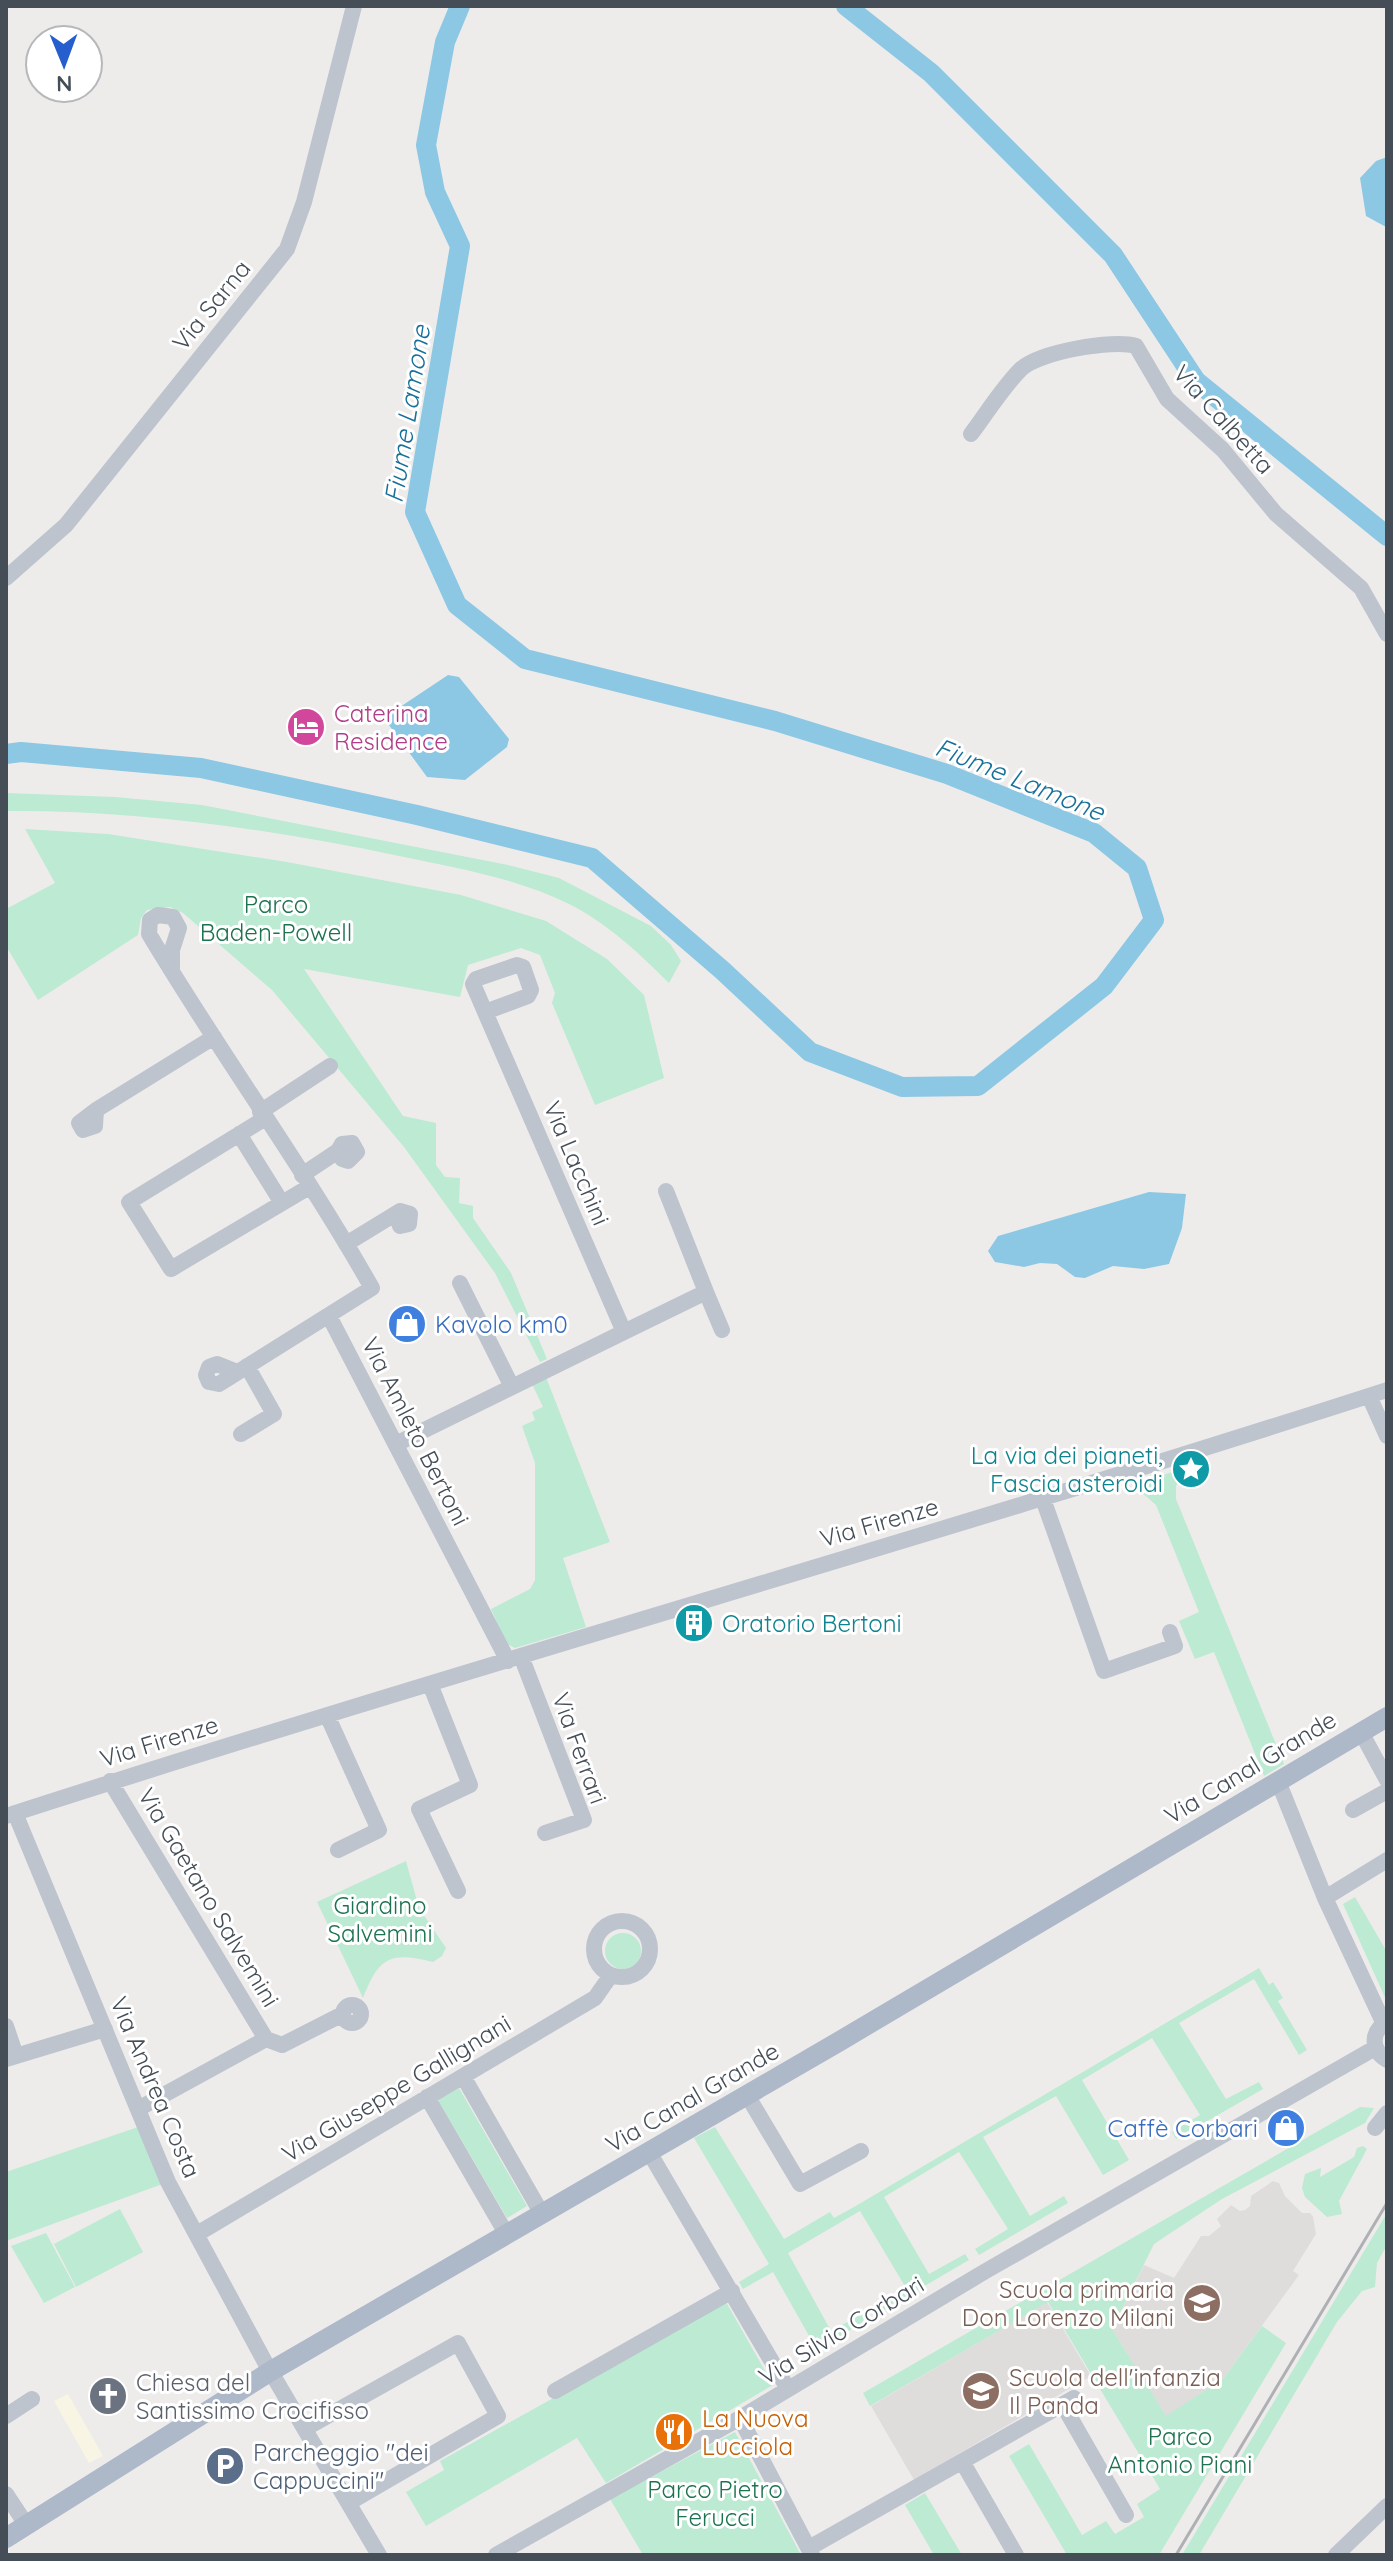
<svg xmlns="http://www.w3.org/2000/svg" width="1393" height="2561" viewBox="0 0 1393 2561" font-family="Quicksand,sans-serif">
<rect width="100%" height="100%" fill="#eeeceb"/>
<!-- commercial -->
<path fill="#f9f5e4" d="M 68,2394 L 103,2456 L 89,2463 L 54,2401 Z"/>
<!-- education -->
<path fill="#dfdddc" d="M 1273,2181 L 1279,2183 L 1285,2196 L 1302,2213 L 1310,2213 L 1313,2217 L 1316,2234 L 1293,2271 L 1299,2275 L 1223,2379 L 1166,2417 L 1112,2329 L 1144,2265 L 1174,2278 L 1201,2236 L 1209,2236 L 1221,2226 L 1217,2219 L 1231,2205 L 1240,2211 L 1245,2210 L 1250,2206 L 1251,2196 Z
M 1047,2302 L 1091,2376 L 914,2480 L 871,2406 Z"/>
<!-- green -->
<path fill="#bcead2" d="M 6,793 L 115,797 L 202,805 L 508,865 L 559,878 L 651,926 L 671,945 L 681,961 L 669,983 C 639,953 607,923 569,904 C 517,878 456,868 399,856 C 269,829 139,810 6,811 Z
M 25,829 L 108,834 L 287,862 L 461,895 L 546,921 L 607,959 L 644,995 L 664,1078 L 595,1105 L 552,1003 L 555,993 L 540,955 L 521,948 L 468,965 L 460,997 L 304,969 L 403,1116 L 436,1123 L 436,1165 L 445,1177 L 460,1178 L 459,1203 L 473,1206 L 473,1218 L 511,1273 L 547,1359 L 540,1362 L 495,1273 L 404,1147 L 272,990 L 183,913 L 170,907 L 147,910 L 141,918 L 138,935 L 38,1000 L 6,946 L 6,909 L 55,883 Z
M 546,1377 L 610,1542 L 563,1558 L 586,1627 L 515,1648 L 507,1644 L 491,1609 L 530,1589 L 535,1580 L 535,1463 L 522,1426 L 535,1420 L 532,1412 L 543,1407 L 532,1384 Z
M 1187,1467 L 1176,1486 L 1176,1499 L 1284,1764 L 1264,1776 L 1214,1652 L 1195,1659 L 1179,1621 L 1199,1612 L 1156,1505 L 1133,1485 Z
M 406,1861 L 419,1908 L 446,1948 L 442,1956 L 433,1962 C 390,1951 379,1957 363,1998 L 317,1902 Z
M 1355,1897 L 1387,1952 L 1387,2002 L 1343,1904 Z
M605 1951a18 18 0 1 1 36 0a18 18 0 1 1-36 0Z
M 1259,1968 L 1269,1985 L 1273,1982 L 1283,1998 L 1278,2001 L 1307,2050 L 1299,2055 L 1254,1979 L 1179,2023 L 1226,2099 L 1259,2082 L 1263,2089 L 1176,2139 L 1172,2132 L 1200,2115 L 1152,2038 L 1082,2080 L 1129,2160 L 1103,2175 L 1056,2096 L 983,2137 L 1030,2216 L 1064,2196 L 1068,2203 L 979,2255 L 975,2249 L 1008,2229 L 959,2152 L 884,2197 L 929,2274 L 965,2254 L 969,2260 L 880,2312 L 876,2306 L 906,2288 L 860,2211 L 788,2253 L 831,2331 L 866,2312 L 870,2318 L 817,2350 L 773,2272 L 743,2289 L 739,2282 L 769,2264 L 694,2138 L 715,2127 L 784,2239 L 830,2212 L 834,2218 L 854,2207 Z
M 459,2088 L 527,2206 L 507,2218 L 438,2100 Z
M 1360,2107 L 1374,2108 L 1365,2123 L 1222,2199 L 1154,2244 L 1112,2329 L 1166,2416 L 1223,2379 L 1262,2326 L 1286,2343 L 1159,2555 L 1067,2555 L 1009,2456 L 1029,2444 L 1082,2535 L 1106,2521 L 1115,2534 L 1144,2517 L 1137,2504 L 1160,2489 L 1048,2302 L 870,2406 L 863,2393 Z
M 144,2125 L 168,2182 L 6,2241 L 6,2172 Z
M 1363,2146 L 1367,2149 L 1339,2201 L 1342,2214 L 1327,2217 L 1305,2197 L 1302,2188 L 1305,2174 L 1321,2168 L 1320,2177 L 1354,2157 L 1357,2148 Z
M 120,2209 L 143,2252 L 76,2287 L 54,2244 Z
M 1387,2213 L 1387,2245 L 1377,2263 L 1375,2287 L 1362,2291 L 1337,2322 L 1199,2555 L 1182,2555 Z
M 46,2233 L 75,2287 L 44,2303 L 11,2246 Z
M 726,2302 L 773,2385 L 606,2483 L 577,2438 L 426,2526 L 406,2492 L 444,2470 L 440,2461 Z
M 735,2432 L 801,2555 L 643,2555 L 610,2499 Z
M 925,2493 L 962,2555 L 934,2555 L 905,2505 Z"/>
<!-- water -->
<path fill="#8cc8e4" d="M 1387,157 L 1387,226 L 1386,227 L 1366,216 L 1360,178 L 1376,161 Z
M 448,675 L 459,677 L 509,739 L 507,747 L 465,780 L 427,777 L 386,721 L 388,715 Z
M 1149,1192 L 1186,1194 L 1182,1228 L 1169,1264 L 1144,1269 L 1113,1266 L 1085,1278 L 1075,1277 L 1057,1264 L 1040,1263 L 1024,1267 L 995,1262 L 988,1251 L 998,1236 Z"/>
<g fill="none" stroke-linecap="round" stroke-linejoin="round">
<!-- river -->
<path stroke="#8cc8e4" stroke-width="20" d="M 846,6 L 931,73 L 1113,255 L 1196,381 L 1387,536
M 6,754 L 21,752 L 201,768 L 417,815 L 592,858 L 722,970 L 810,1052 L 902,1087 L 978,1086 L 1104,986 L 1154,920 L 1137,868 L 1094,833 L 947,774 L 775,721 L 525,659 L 457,605 L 415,512 L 460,246 L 435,192 L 426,145 L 445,42 L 460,6"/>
<!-- minor -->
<path stroke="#bdc4cd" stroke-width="16" d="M 971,434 C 987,413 1002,388 1021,369 C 1039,352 1113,339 1136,346 L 1167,399 L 1223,450 L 1276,514 L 1361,588 L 1387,634
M 6,578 L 66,525 L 287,249 L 304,202 L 354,6
M 172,971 L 172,950 L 179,928 L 173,917 L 158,915 L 150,920 L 149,934 C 220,1053 304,1168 372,1288 L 219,1384 L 209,1382 L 206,1375 L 209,1367 L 217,1364 L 237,1372
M 96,1110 L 95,1126 L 83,1130 L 79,1123 L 96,1110 L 214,1037
M 260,1112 L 330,1066
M 264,1119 L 129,1202 L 171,1269 L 309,1187
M 239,1134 L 282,1203
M 302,1175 L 338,1151 L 342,1144 L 352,1143 L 357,1152 L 348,1161 L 342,1159 L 338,1151
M 666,1191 L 706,1292
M 346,1244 L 400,1211 L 410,1214 L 409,1224 L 400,1226 L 396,1214
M 460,1283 L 512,1387
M 329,1316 L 508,1661
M 624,1332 L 706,1292 L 722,1330
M 1369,1396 L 1387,1436
M 241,1434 L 274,1414 L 247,1366
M 396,1444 L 624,1332 L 485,1012 L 473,984 L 476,979 L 517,965 L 523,967 L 531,990 L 528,996 L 485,1012
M 1043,1499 L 1104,1671 L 1175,1646 L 1170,1632
M 521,1656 L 584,1820 L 545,1833
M 430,1684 L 470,1785 L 419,1809 L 458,1891
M 327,1715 L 379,1830 L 338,1850
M 1361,1732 L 1387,1780
M 110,1781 L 266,2039 L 138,2109
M 1278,1781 L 1325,1898 L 1384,2024
M 1353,1810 L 1387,1791
M 15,1813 L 168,2182 L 265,2362 L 379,2555
M 6,1816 C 464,1668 929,1538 1387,1390
M 1325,1898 L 1387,1860
M594 1949a28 28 0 1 1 56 0a28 28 0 1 1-56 0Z
M343 2014a9 9 0 1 1 18 0a9 9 0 1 1-18 0Z
M 1387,2022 C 1370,2032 1371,2050 1387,2060
M 6,2026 L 16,2056
M 266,2039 L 282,2045 L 343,2014
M 6,2059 L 105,2029
M 464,2078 L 542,2214
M 747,2095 L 800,2184 L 861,2151
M 427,2097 L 507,2235
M 1375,2128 L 1387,2113
M 649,2152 L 788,2389
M 197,2234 L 595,1998 L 611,1975
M 555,2391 L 732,2291
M 1063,2405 L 1126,2515
M 6,2416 L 32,2399
M 740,2418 L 812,2555
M 306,2428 L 458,2343 L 498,2416 L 350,2502
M 963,2463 L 1016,2555
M 6,2494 L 27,2526
M 809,2548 L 1074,2398
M 496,2555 L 740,2418 L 984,2272 L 1375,2048
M 1336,2555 L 1387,2506"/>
<!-- major -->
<path stroke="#adb8c9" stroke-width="20" d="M 6,2538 L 271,2371 L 840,2041 L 1387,1717"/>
<!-- rail -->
<path stroke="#aeb0b5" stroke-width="3" d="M 1176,2555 L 1387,2203"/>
</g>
<!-- icons -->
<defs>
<symbol id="hotel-disc" viewBox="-11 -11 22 22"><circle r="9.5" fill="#d1479c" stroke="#fff"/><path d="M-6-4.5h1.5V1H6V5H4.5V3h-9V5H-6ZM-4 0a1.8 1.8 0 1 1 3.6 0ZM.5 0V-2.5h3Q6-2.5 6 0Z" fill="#fff"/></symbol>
<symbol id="shop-disc" viewBox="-11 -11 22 22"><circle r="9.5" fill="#3f7fe0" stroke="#fff"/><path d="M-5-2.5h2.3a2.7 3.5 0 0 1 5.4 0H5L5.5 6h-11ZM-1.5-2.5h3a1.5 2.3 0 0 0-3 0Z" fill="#fff"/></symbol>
<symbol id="sight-disc" viewBox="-11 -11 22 22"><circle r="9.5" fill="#0f9aa8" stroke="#fff"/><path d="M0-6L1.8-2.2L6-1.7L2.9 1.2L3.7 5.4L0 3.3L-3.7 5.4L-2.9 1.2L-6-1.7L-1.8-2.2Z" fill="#fff"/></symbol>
<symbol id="building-disc" viewBox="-11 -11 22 22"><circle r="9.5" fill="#0f9aa8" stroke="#fff"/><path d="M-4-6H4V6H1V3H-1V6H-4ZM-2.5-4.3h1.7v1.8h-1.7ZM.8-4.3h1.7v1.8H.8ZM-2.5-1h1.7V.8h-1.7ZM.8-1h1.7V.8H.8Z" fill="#fff"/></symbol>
<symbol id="school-disc" viewBox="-11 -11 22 22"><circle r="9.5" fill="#8d6e63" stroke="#fff"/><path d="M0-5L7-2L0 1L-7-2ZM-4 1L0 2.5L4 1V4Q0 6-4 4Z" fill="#fff"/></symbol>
<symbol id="church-disc" viewBox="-11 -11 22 22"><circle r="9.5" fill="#6b7280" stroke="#fff"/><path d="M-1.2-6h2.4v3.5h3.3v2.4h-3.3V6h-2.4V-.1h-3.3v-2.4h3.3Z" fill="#fff"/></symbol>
<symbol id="restaurant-disc" viewBox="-11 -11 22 22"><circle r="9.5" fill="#e8710a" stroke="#fff"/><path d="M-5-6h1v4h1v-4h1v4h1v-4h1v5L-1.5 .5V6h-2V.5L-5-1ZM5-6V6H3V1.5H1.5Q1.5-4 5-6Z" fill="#fff"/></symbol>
<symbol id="parking-disc" viewBox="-11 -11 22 22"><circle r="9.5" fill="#5c6f8a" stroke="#fff"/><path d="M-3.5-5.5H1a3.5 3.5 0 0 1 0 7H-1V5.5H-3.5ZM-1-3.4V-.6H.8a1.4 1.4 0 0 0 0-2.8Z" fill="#fff"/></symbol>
</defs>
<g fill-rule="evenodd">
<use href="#hotel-disc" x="284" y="705" width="44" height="44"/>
<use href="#shop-disc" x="385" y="1302" width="44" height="44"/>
<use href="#sight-disc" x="1169" y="1447" width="44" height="44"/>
<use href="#building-disc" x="672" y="1601" width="44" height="44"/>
<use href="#shop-disc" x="1264" y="2106" width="44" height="44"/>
<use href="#school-disc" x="1180" y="2281" width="44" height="44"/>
<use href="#school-disc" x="959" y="2369" width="44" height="44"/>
<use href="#church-disc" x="86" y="2374" width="44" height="44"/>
<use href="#restaurant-disc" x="652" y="2410" width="44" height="44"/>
<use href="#parking-disc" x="203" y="2444" width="44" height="44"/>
</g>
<g text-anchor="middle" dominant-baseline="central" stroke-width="6" stroke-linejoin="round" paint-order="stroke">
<!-- street labels -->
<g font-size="24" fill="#454d57" stroke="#fff">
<text transform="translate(211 305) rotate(-51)">Via Sarna</text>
<text transform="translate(1224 419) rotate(48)">Via Calbetta</text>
<text transform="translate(577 1163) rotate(67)">Via Lacchini</text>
<text transform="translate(416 1431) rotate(63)">Via Amleto Bertoni</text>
<text transform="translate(879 1522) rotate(-16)">Via Firenze</text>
<text transform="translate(159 1741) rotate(-17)">Via Firenze</text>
<text transform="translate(580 1748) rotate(70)">Via Ferrari</text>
<text transform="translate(1250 1767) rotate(-31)">Via Canal Grande</text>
<text transform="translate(209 1897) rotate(59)">Via Gaetano Salvemini</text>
<text transform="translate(156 2087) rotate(67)">Via Andrea Costa</text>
<text transform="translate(396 2088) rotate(-31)">Via Giuseppe Gallignani</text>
<text transform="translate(692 2097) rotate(-30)">Via Canal Grande</text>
<text transform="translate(841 2330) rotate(-31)">Via Silvio Corbari</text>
</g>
<!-- hotel labels -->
<g font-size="24" fill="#b23c85" stroke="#fff" text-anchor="start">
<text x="334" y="713">Caterina<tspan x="334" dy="28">Residence</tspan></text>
</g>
<!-- park labels -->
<g font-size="24" fill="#1d7250" stroke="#fff">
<text x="276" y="904">Parco<tspan x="276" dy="28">Baden-Powell</tspan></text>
<text x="380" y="1905">Giardino<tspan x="380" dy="28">Salvemini</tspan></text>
<text x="1180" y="2436">Parco<tspan x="1180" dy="28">Antonio Piani</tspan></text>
<text x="715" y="2489">Parco Pietro<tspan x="715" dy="28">Ferucci</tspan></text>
</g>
<!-- shop labels -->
<g font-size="24" fill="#366cbe" stroke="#fff" text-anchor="start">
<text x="435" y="1324">Kavolo km0</text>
<text x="1258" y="2128" text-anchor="end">Caffè Corbari</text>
</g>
<!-- culture labels -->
<g font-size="24" fill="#0d838f" stroke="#fff" text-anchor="end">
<text x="1163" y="1455">La via dei pianeti,<tspan x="1163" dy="28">Fascia asteroidi</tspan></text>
<text x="722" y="1623" text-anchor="start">Oratorio Bertoni</text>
</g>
<!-- education labels -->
<g font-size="24" fill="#785e54" stroke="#fff" text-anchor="end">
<text x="1174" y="2289">Scuola primaria<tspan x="1174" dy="28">Don Lorenzo Milani</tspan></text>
<text x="1009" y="2377" text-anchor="start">Scuola dell'infanzia<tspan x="1009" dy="28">Il Panda</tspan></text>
</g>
<!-- worship labels -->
<g font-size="24" fill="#5b616d" stroke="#fff" text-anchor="start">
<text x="136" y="2382">Chiesa del<tspan x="136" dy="28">Santissimo Crocifisso</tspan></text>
</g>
<!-- food labels -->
<g font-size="24" fill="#c56008" stroke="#fff" text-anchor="start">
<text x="702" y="2418">La Nuova<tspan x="702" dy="28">Lucciola</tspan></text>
</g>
<!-- service labels -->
<g font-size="24" fill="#4e5e75" stroke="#fff" text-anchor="start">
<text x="253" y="2452">Parcheggio "dei<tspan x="253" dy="28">Cappuccini"</tspan></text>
</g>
<!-- water labels -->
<g font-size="26" font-style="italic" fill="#167099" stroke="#fff">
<text transform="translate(407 414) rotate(-81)">Fiume Lamone</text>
<text transform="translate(1020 779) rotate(22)">Fiume Lamone</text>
</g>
</g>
<!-- border -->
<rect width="1393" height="2561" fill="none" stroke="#454d57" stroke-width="16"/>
<!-- north arrow -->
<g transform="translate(64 64) rotate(179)"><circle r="38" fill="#ffffff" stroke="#b5b8bc" stroke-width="2"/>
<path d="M0-6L14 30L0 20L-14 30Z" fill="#265ece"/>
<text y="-12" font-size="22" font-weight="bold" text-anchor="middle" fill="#454d57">N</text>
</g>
</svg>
